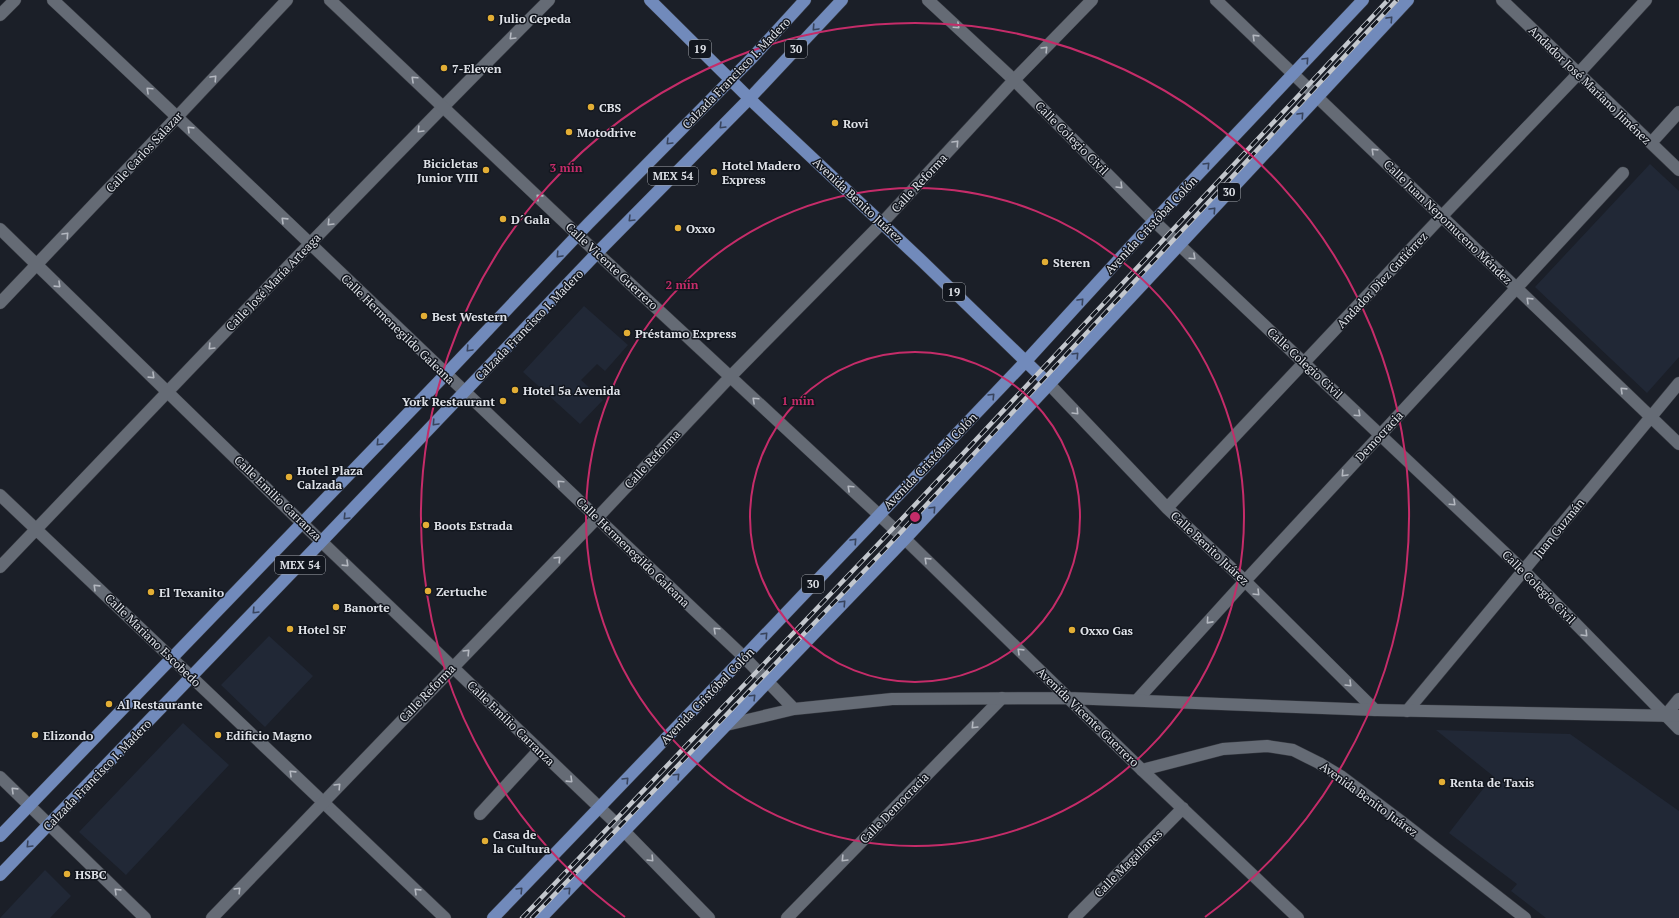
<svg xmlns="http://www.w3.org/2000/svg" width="1679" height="918" viewBox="0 0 1679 918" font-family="'PT Serif',serif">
<rect width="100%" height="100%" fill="#1b1f28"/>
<!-- built -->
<path fill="#212836" d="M 1650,164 L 1679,191 L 1679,357 L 1647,393 L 1535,287 Z
M 584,306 L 628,345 L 605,371 L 597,364 L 581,380 L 603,400 L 580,424 L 523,372 Z
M 269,636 L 313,676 L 265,727 L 221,685 Z
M 183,723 L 229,765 L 126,875 L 79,832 Z
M 1436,730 L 1570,734 L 1679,811 L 1679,918 L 1546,918 L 1511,891 L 1517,884 L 1449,833 L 1493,776 Z
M 45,870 L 71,896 L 50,918 L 0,918 Z"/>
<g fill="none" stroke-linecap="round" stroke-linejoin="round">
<defs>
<path id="street" d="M 53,0 C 285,217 512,439 744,657
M 928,0 L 1014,80 L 1154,221 L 1524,571 L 1679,729
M 1216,0 L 1679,444
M 1502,0 L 1679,170
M 0,15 L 15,0
M 1651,143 L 1679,112
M 0,229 L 302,523 L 624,831 L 709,918
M 0,303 L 177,117
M 1049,384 L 1167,508 L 1245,581 L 1375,710
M 0,495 L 445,918
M 1167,508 L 1442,216 L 1578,74 L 1646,0
M 0,567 C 182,377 363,186 549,0
M 1137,700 L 1245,581 L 1623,173
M 1407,711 L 1679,383
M 1665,716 L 1679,699
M 1142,770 L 1223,749 L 1267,746 L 1293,750 L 1319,763 L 1342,777 L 1402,822 L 1525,918
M 0,777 L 145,918
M 480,814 L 539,750
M 787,918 L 1002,698"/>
<path id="secondary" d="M 330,0 L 597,253 L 905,539 L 1142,770 L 1298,918
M 177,117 L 287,0
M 744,657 L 794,709
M 726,725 L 794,709 L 892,699 L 1068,698 L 1375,710 L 1679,716
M 212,918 L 597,518 L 730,377 L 882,223 L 1014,80 L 1092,0
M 1074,918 L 1183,808"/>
<path id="primary" d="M 650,0 L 756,105 L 923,262 L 1049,384
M 0,836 L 446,374 L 588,224 L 752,58 L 805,0
M 0,875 L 322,541 L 597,253 L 750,98 L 842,0
M 493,918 L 744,657 L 1026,361 L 1154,221 L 1363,0
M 541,918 L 905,539 L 1408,0"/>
</defs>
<!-- street casing -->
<use href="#street" stroke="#363940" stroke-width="13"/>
<!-- secondary casing -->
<use href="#secondary" stroke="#363940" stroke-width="13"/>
<!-- primary casing -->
<use href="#primary" stroke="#363940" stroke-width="13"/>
<!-- street -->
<use href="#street" stroke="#656b75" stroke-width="12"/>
<!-- secondary -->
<use href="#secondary" stroke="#656b75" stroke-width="12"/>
<!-- primary -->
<use href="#primary" stroke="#718abb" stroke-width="12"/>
<defs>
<path id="rail" d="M 522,918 L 882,540 L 1388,0
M 532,918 L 888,546 L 1397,0"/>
</defs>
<!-- rail casing -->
<use href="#rail" stroke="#c3c7cd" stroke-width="4.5"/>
<!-- rail -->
<use href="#rail" stroke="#12161e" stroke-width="3" stroke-dasharray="9" stroke-linecap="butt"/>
</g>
<!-- one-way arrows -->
<defs><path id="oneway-chevron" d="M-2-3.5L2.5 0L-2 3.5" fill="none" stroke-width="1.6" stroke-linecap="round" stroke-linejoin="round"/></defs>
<g stroke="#38445d">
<use href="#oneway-chevron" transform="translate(1390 19) rotate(-47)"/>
<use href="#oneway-chevron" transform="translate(815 28) rotate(133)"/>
<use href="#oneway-chevron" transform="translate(1306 60) rotate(-47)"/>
<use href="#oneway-chevron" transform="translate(1301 115) rotate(-47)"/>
<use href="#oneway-chevron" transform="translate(722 126) rotate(135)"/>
<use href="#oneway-chevron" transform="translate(669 142) rotate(135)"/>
<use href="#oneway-chevron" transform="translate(1207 165) rotate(-46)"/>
<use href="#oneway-chevron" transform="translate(1213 210) rotate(-47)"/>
<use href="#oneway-chevron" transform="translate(631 219) rotate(135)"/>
<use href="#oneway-chevron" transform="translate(559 255) rotate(133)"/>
<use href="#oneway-chevron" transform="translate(1081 301) rotate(-47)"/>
<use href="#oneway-chevron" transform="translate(469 349) rotate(133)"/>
<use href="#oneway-chevron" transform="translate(1076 355) rotate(-46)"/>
<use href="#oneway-chevron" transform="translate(992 396) rotate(-46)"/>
<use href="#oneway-chevron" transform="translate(435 423) rotate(133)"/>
<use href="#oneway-chevron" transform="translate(379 443) rotate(134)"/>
<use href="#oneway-chevron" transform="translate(933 509) rotate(-47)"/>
<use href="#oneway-chevron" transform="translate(346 517) rotate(134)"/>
<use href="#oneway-chevron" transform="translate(854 541) rotate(-47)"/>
<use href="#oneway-chevron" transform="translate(843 603) rotate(-47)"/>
<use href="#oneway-chevron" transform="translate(255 611) rotate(134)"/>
<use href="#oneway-chevron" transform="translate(765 635) rotate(-47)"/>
<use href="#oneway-chevron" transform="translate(753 697) rotate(-45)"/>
<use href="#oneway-chevron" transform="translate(677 776) rotate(-46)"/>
<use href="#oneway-chevron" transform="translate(626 780) rotate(-46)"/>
<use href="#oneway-chevron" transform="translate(29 845) rotate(134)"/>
<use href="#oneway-chevron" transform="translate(520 890) rotate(-46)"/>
<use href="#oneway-chevron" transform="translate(568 890) rotate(-46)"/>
</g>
<g stroke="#b4b8c0">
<use href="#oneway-chevron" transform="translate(957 26) rotate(43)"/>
<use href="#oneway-chevron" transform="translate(512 37) rotate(135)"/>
<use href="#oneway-chevron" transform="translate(1255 37) rotate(-136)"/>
<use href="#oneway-chevron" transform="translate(1045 49) rotate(-46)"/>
<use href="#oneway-chevron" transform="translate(214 78) rotate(-47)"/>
<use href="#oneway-chevron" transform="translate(414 79) rotate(-137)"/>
<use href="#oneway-chevron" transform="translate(149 90) rotate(-137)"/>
<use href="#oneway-chevron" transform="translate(190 129) rotate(-136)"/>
<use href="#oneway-chevron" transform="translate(420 130) rotate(134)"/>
<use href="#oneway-chevron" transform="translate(956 143) rotate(-47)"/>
<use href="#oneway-chevron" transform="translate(1374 151) rotate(-136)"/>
<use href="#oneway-chevron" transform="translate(1120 186) rotate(45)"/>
<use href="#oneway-chevron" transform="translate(539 197) rotate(-136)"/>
<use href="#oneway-chevron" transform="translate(284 220) rotate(-136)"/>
<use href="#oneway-chevron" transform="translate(330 223) rotate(134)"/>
<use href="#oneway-chevron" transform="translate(66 235) rotate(-47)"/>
<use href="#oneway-chevron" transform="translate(1193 257) rotate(43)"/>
<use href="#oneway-chevron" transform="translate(58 285) rotate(44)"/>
<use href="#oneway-chevron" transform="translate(1529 300) rotate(-136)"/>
<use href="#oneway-chevron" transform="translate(211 347) rotate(134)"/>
<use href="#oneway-chevron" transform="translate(152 376) rotate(44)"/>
<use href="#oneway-chevron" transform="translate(1623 390) rotate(-136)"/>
<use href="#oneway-chevron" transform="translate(755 400) rotate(-137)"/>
<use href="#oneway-chevron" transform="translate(1076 412) rotate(46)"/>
<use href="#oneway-chevron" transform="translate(1358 414) rotate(43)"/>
<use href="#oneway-chevron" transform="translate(1344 474) rotate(133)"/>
<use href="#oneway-chevron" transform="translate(560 483) rotate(-137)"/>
<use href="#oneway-chevron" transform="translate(850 488) rotate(-137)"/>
<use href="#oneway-chevron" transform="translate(1453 503) rotate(43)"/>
<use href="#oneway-chevron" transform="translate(558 559) rotate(-46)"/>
<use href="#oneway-chevron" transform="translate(927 560) rotate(-136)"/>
<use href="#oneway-chevron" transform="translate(346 564) rotate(44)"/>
<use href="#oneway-chevron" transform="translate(96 587) rotate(-136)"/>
<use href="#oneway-chevron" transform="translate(1257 593) rotate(45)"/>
<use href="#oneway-chevron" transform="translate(1209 621) rotate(132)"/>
<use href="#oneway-chevron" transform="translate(716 630) rotate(-137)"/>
<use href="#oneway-chevron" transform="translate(1585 634) rotate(46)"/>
<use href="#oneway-chevron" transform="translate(1020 651) rotate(-136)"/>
<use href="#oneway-chevron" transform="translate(467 652) rotate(-46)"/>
<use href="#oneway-chevron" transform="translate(1349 684) rotate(45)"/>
<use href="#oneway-chevron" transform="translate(974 726) rotate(134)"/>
<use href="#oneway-chevron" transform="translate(292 773) rotate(-136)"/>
<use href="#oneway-chevron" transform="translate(570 780) rotate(44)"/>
<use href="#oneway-chevron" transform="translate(338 786) rotate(-46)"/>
<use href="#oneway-chevron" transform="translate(14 790) rotate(-136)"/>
<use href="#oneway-chevron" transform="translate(651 859) rotate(46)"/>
<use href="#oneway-chevron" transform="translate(844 859) rotate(134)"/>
<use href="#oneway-chevron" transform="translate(238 890) rotate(-46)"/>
<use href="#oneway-chevron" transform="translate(117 891) rotate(-136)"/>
<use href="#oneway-chevron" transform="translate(417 891) rotate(-136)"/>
</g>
<!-- distance rings -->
<g fill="none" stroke="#c52c69" stroke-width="2">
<circle cx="915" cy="517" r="165"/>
<circle cx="915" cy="517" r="329"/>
<path d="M625 917A494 494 0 1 1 1205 917"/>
</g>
<!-- markers -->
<g fill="#e3ae35" stroke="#12161e" stroke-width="1.5">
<circle cx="491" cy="18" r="4"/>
<circle cx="444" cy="68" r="4"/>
<circle cx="591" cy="107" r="4"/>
<circle cx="835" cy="123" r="4"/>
<circle cx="569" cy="132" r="4"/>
<circle cx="486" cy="170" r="4"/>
<circle cx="714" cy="172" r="4"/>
<circle cx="503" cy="219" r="4"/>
<circle cx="678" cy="228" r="4"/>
<circle cx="1045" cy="262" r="4"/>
<circle cx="424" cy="316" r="4"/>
<circle cx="627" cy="333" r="4"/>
<circle cx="515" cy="390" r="4"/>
<circle cx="503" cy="401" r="4"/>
<circle cx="289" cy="477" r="4"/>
<circle cx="426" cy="525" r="4"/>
<circle cx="428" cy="591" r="4"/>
<circle cx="151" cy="592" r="4"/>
<circle cx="336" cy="607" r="4"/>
<circle cx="290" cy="629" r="4"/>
<circle cx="1072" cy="630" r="4"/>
<circle cx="109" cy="704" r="4"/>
<circle cx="35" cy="735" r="4"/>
<circle cx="218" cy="735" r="4"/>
<circle cx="1442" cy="782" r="4"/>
<circle cx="485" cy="841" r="4"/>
<circle cx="67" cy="874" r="4"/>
</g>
<g text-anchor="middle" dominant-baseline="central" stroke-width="3" stroke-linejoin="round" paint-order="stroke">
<!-- shield labels -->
<g fill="#12161e" stroke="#a2a5ab" stroke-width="1">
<rect x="689" y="40" width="22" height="18" rx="3"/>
<rect x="785" y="40" width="22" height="18" rx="3"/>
<rect x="648" y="167" width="50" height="18" rx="3"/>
<rect x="1218" y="183" width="22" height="18" rx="3"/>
<rect x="943" y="283" width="22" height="18" rx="3"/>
<rect x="275" y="556" width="50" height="18" rx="3"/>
<rect x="802" y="575" width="22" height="18" rx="3"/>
</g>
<g font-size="11" font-weight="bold" fill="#dfe2e8">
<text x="700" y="49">19</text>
<text x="796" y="49">30</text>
<text x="673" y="176">MEX 54</text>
<text x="1229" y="192">30</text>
<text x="954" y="292">19</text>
<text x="300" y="565">MEX 54</text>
<text x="813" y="584">30</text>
</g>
<!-- poi labels -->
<g font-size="12" font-weight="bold" fill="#dfe2e8" stroke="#12161e" text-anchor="start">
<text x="499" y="18">Julio Cepeda</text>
<text x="452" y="68">7-Eleven</text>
<text x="599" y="107">CBS</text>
<text x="843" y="123">Rovi</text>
<text x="577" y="132">Motodrive</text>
<text x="478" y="163" text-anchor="end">Bicicletas<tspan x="478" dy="14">Junior VIII</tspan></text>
<text x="722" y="165">Hotel Madero<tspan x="722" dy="14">Express</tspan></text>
<text x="511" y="219">D´Gala</text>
<text x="686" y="228">Oxxo</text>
<text x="1053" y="262">Steren</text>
<text x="432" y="316">Best Western</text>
<text x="635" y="333">Préstamo Express</text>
<text x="523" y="390">Hotel 5a Avenida</text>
<text x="495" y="401" text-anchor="end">York Restaurant</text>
<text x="297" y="470">Hotel Plaza<tspan x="297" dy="14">Calzada</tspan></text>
<text x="434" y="525">Boots Estrada</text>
<text x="436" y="591">Zertuche</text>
<text x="159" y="592">El Texanito</text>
<text x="344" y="607">Banorte</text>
<text x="298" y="629">Hotel SF</text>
<text x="1080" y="630">Oxxo Gas</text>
<text x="117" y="704">Al Restaurante</text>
<text x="43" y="735">Elizondo</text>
<text x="226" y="735">Edificio Magno</text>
<text x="1450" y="782">Renta de Taxis</text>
<text x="493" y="834">Casa de<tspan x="493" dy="14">la Cultura</tspan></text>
<text x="75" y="874">HSBC</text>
</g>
<!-- street labels -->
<g font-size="12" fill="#dfe2e8" stroke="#12161e">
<text transform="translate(736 73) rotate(-46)">Calzada Francisco I. Madero</text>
<text transform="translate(1590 85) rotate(44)">Andador José Mariano Jiménez</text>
<text transform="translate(1072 138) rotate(45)">Calle Colegio Civil</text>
<text transform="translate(144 152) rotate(-47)">Calle Carlos Salazar</text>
<text transform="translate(919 183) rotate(-47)">Calle Reforma</text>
<text transform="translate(858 200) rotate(43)">Avenida Benito Juárez</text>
<text transform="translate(1448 222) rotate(44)">Calle Juan Nepomuceno Méndez</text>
<text transform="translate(1151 225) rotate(-47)">Avenida Cristóbal Colón</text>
<text transform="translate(612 266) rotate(43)">Calle Vicente Guerrero</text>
<text transform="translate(1382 280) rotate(-47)">Andador Diez Gutiérrez</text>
<text transform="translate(273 282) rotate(-46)">Calle José María Arteaga</text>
<text transform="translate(529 325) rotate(-46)">Calzada Francisco I. Madero</text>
<text transform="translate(398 329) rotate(44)">Calle Hermenegildo Galeana</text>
<text transform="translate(1305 363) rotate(43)">Calle Colegio Civil</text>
<text transform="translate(1379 436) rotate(-47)">Democracia</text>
<text transform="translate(652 459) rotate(-47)">Calle Reforma</text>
<text transform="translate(930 461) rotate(-46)">Avenida Cristóbal Colón</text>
<text transform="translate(278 498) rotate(44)">Calle Emilio Carranza</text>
<text transform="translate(1559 528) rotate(-51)">Juan Guzmán</text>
<text transform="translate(1210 548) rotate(43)">Calle Benito Juárez</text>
<text transform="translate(633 552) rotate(44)">Calle Hermenegildo Galeana</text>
<text transform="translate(1539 587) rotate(45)">Calle Colegio Civil</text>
<text transform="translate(153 640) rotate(44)">Calle Mariano Escobedo</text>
<text transform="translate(427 693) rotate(-46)">Calle Reforma</text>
<text transform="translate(707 696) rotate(-46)">Avenida Cristóbal Colón</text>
<text transform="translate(1088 717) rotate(44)">Avenida Vicente Guerrero</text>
<text transform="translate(511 723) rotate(44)">Calle Emilio Carranza</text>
<text transform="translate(97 775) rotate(-46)">Calzada Francisco I. Madero</text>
<text transform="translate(1369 799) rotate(36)">Avenida Benito Juárez</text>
<text transform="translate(894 808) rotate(-46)">Calle Democracia</text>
<text transform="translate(1128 863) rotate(-45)">Calle Magallanes</text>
</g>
</g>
<circle cx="915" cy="517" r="6" fill="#c52c69" stroke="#12161e" stroke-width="2"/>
<g font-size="12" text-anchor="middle" font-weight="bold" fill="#c52c69" stroke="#12161e" stroke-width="3" stroke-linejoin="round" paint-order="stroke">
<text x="566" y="172">3 min</text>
<text x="682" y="289">2 min</text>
<text x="798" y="405">1 min</text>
</g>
</svg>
